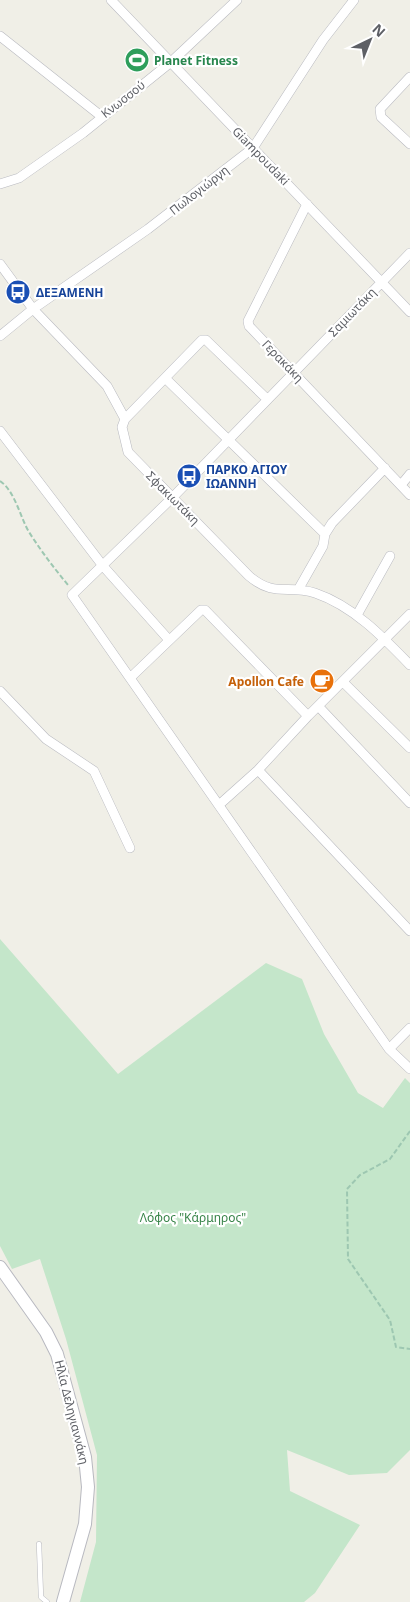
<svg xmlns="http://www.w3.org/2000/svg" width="410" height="1602" viewBox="0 0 410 1602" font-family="'Noto Sans',sans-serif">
<rect width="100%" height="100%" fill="#f0efe7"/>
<!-- green -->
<path fill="#c4e6ca" d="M 0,939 L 118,1074 L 266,963 L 302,979 L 324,1034 L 358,1093 L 383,1108 L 405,1078 L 410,1083 L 410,1450 L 387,1473 L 349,1475 L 287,1450 L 290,1491 L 360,1525 L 315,1593 L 304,1602 L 80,1602 L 96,1542 L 97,1455 L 66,1339 L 40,1259 L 12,1269 L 0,1246 Z"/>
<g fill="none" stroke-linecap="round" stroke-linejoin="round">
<defs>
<path id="lane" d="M 39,1544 L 41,1597 L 47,1602"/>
<path id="street" d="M 111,0 L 410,312
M 0,36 L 101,116
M 410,77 L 380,109 L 381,117 L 410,144
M 0,184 L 19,178 L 83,133 L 171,62 L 237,0
M 307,204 L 248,321 L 249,326 L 410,495
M 410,253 L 173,497 L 72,595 L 389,1049 L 410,1069
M 0,264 L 33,309 L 107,386 L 125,419 L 122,427 L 128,452 L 249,576 C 275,598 287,584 315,593 C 353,606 382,636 410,665
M 0,336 L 33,309 L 148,229 L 253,148 L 323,40 L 354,0
M 165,378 L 325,534
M 125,419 L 202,340 L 206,340 L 267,399
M 0,431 L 103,566 L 169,640
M 401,485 L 410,474
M 298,590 L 323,546 L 325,534 L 332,523 L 385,468
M 357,615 L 390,556
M 130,678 L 201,610 L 205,610 L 308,716
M 343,682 L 410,748
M 0,691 L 46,739 L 94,771 L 130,848
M 319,707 L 410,803
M 258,770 L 410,931
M 220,804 L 258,770 L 308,716 L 410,614
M 389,1049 L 410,1028"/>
<path id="secondary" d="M 0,1267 L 46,1332 L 57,1354 L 85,1457 L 88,1487 L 85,1524 L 63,1602"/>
</defs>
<!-- lane casing -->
<use href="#lane" stroke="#b9bac0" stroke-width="5.5"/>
<!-- street casing -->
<use href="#street" stroke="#b9bac0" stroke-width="10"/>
<!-- secondary casing -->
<use href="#secondary" stroke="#b8b9c0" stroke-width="14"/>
<!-- path -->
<path stroke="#9dc7b1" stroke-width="2" stroke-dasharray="5 2.5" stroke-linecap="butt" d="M 0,481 C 15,491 20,517 29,532 C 41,551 54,568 68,585
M 410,1131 L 390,1159 L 360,1175 L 347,1189 L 348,1259 L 390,1320 L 396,1347 L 410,1349"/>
<!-- lane -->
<use href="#lane" stroke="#fff" stroke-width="4.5"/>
<!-- street -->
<use href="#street" stroke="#fff" stroke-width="9"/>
<!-- secondary -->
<use href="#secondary" stroke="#fff" stroke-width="12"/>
</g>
<!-- icons -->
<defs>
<symbol id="stadium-disc" viewBox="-11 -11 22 22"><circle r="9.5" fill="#2e9e5b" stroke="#fff"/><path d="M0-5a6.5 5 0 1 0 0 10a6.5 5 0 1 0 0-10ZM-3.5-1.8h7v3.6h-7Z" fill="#fff"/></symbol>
<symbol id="bus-disc" viewBox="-11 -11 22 22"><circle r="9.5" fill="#1a4fb4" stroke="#fff"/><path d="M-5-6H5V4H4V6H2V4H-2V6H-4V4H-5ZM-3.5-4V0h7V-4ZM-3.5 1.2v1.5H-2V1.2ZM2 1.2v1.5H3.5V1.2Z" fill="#fff"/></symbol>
<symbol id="cafe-disc" viewBox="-11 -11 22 22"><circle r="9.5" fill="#e8710a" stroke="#fff"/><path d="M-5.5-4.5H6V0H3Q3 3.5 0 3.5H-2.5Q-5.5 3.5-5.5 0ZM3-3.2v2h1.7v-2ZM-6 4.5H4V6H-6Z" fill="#fff"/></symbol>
</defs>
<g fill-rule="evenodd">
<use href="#stadium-disc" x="123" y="46" width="28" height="28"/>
<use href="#bus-disc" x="4" y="278" width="28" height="28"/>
<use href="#bus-disc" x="175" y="462" width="28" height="28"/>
<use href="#cafe-disc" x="308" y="667" width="28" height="28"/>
</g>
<g text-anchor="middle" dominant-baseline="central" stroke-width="4.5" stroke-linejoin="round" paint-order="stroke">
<!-- leisure labels -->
<g font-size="12" font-weight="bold" fill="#27864d" stroke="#fff" text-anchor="start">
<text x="154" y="60">Planet Fitness</text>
</g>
<!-- street labels -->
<g font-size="12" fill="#5e6066" stroke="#fff">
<text transform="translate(123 99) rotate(-38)">Κνωσσού</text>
<text transform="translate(261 156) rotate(46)">Giampoudaki</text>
<text transform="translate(199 190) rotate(-38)">Πωλογιώργη</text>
<text transform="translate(352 312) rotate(-46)">Σαμιωτάκη</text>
<text transform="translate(283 361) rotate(46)">Γερακάκη</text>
<text transform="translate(173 498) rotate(45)">Σφακιωτάκη</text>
<text transform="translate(72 1412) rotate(76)">Ηλία Δεληγιαννάκη</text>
</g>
<!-- transit labels -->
<g font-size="12" font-weight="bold" fill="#164399" stroke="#fff" text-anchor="start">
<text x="36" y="292">ΔΕΞΑΜΕΝΗ</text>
<text x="206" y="469">ΠΑΡΚΟ ΑΓΙΟΥ<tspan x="206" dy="14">ΙΩΑΝΝΗ</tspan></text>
</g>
<!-- food labels -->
<g font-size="12" font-weight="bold" fill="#c56008" stroke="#fff" text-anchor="end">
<text x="304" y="681">Apollon Cafe</text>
</g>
<!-- park labels -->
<g font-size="12" fill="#388449" stroke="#fff">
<text x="193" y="1217">Λόφος "Κάρμηρος"</text>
</g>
</g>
<!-- north arrow -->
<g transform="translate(370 40) rotate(43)" stroke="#ffffff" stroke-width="4" paint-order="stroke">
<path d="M0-4L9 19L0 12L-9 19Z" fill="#5e6066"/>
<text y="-8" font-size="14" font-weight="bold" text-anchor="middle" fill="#5e6066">N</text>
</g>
</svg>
